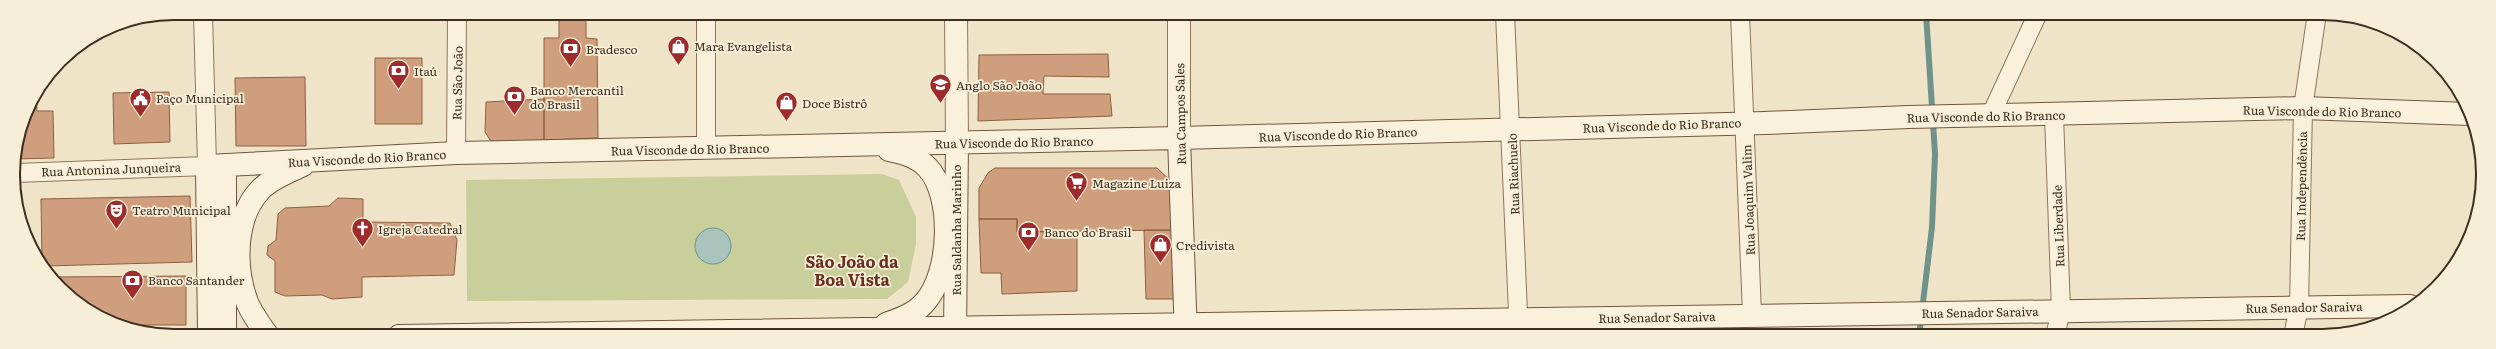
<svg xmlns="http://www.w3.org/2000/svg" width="2496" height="349" viewBox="0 0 2496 349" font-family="Literata,serif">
<rect width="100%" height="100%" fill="#f0e4c8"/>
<!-- green -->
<path fill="#c9cf9b" d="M 882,174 L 899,180 L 916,217 L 916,244 L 908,282 L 887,299 L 467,301 L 466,180 Z"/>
<!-- water -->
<path fill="#a9c4bc" stroke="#6f938a" d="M695 246a18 18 0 1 1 36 0a18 18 0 1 1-36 0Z"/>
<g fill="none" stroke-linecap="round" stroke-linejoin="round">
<!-- stream -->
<path stroke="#6f938a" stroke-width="6" d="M 1919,336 L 1932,227 L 1935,154 L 1926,13"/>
</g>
<!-- building -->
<path fill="#cf9f7d" stroke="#8d5f41" d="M 559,13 L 586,13 L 586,38 L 597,39 L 598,138 L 544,140 L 544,38 L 559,38 Z
M 1108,54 L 1109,77 L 1044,76 L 1043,94 L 1110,94 L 1112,116 L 978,121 L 979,55 Z
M 375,58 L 422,58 L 422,124 L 375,124 Z
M 305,77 L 306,146 L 236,146 L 235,78 Z
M 169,92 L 170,142 L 114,144 L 113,93 Z
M 36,95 L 37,111 L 53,111 L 54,158 L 15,159 L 30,103 Z
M 544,99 L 544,140 L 498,143 L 490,140 L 485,132 L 486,102 Z
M 995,168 L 1157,168 L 1174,184 L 1174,230 L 1017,232 L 1017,219 L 979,219 L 979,188 L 988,173 Z
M 190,196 L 192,262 L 45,266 L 42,261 L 41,199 Z
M 338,198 L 363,199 L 363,222 L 450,223 L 457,240 L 454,275 L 362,277 L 362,297 L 332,299 L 322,295 L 285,296 L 275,292 L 275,261 L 267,255 L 268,246 L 276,240 L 278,214 L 285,208 L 329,206 Z
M 979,219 L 1017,219 L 1017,232 L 1077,231 L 1077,291 L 1002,294 L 1001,273 L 981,273 Z
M 1144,230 L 1174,230 L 1176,299 L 1146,299 Z
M 186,276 L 186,325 L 124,325 L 103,319 L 53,281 L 51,277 Z"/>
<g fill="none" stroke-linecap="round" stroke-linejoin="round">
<defs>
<path id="minor" d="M 1505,13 L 1519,336
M 1740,13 L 1752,315
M 2054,115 L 2061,311 L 2055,336
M 1990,117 L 2038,13
M 706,148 L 706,13
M 456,153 L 457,13
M 15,173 L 207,166 L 203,13
M 2293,336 L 2299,307 L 2303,108 L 2317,13"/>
<path id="tertiary" d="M 956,13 L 957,143
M 1179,13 L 1179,138"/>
<path id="secondary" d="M 1179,138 L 1186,336
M 225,165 L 225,336
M 886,324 C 900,319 915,314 925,302 C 951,273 954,195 927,167 C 916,156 903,153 889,150
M 209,336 L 207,166 L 456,153 L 1179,138 L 1765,123 L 1908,117 L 2303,108 L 2470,114
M 268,336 C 260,325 252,314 247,302 C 234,267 234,217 261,189 C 272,178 289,172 303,165
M 399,336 L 2410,306
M 955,336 L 957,143"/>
</defs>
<!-- minor casing -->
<use href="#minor" stroke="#8d765c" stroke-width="20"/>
<!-- tertiary casing -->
<use href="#tertiary" stroke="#8d765c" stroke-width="24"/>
<!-- secondary casing -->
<use href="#secondary" stroke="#6f573f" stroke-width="24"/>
<!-- minor -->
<use href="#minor" stroke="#faf1dc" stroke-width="18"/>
<!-- tertiary -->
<use href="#tertiary" stroke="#faf1dc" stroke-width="22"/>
<!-- secondary -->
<use href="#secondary" stroke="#faf1dc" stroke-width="22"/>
</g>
<!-- icons -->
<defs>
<symbol id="shop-pin" viewBox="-11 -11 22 30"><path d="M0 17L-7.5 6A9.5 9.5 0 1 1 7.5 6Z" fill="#9e2a2b" stroke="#f7eed8"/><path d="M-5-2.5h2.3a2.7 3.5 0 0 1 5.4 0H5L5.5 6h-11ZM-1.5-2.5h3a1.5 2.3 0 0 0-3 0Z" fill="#fff"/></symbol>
<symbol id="bank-pin" viewBox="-11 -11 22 30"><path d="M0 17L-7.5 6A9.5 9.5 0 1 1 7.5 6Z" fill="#9e2a2b" stroke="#f7eed8"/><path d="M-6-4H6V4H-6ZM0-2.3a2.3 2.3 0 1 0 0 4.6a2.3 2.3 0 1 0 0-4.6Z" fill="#fff"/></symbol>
<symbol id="school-pin" viewBox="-11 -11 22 30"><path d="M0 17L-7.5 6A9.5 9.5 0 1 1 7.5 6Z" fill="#9e2a2b" stroke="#f7eed8"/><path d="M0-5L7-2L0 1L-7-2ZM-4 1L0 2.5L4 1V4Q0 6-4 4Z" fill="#fff"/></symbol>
<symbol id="civic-pin" viewBox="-11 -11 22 30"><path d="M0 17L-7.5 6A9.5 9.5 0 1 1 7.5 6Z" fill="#9e2a2b" stroke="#f7eed8"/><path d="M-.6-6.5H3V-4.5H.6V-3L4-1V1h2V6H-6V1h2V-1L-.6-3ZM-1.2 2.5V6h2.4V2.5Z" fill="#fff"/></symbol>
<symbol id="supermarket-pin" viewBox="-11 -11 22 30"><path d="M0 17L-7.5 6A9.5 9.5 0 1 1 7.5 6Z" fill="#9e2a2b" stroke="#f7eed8"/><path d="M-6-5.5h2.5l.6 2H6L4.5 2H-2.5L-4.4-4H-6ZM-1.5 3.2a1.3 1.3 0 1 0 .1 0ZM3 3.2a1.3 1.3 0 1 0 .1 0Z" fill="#fff"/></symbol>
<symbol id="theatre-pin" viewBox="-11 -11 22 30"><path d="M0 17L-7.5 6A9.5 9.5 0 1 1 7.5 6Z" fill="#9e2a2b" stroke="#f7eed8"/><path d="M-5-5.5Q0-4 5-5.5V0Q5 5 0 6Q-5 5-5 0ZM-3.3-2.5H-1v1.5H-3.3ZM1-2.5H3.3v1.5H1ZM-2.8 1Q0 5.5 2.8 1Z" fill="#fff"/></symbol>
<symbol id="church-pin" viewBox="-11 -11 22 30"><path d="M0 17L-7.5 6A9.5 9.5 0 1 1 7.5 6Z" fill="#9e2a2b" stroke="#f7eed8"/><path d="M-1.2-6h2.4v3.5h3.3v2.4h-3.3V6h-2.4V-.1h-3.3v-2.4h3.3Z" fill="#fff"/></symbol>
</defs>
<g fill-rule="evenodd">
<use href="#shop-pin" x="666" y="34" width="25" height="34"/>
<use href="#bank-pin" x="558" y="36" width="25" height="34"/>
<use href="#bank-pin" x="386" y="58" width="25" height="34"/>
<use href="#school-pin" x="928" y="72" width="25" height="34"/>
<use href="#bank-pin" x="502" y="84" width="25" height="34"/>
<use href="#civic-pin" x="128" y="86" width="25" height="34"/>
<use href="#shop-pin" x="774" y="90" width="25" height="34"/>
<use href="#supermarket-pin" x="1064" y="170" width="25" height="34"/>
<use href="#theatre-pin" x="104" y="198" width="25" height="34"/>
<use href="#church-pin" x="350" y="216" width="25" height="34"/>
<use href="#bank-pin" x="1016" y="220" width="25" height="34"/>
<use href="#shop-pin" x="1148" y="232" width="25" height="34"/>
<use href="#bank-pin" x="120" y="268" width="25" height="34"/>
</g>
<g text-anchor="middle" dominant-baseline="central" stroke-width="3.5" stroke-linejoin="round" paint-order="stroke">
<!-- poi labels -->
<g font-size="12" fill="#3d2e20" stroke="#f7eed8" text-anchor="start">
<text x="694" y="46">Mara Evangelista</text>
<text x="586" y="49">Bradesco</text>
<text x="414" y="71">Itaú</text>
<text x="956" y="85">Anglo São João</text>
<text x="530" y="90">Banco Mercantil<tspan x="530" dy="14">do Brasil</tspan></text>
<text x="156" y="98">Paço Municipal</text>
<text x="802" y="103">Doce Bistrô</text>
<text x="1092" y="183">Magazine Luiza</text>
<text x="132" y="210">Teatro Municipal</text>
<text x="378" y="229">Igreja Catedral</text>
<text x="1044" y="232">Banco do Brasil</text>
<text x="1176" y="245">Credivista</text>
<text x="148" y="280">Banco Santander</text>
</g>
<!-- street labels -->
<g font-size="12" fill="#3d2e20" stroke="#f7eed8">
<text transform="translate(457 83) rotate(-89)">Rua São João</text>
<text transform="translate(2322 111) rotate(1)">Rua Visconde do Rio Branco</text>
<text transform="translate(1180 114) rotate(-91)">Rua Campos Sales</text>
<text transform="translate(1986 116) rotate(-1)">Rua Visconde do Rio Branco</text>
<text transform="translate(1662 125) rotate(-2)">Rua Visconde do Rio Branco</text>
<text transform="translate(1338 134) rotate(-2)">Rua Visconde do Rio Branco</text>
<text transform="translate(1014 142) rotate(-1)">Rua Visconde do Rio Branco</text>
<text transform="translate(690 149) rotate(-1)">Rua Visconde do Rio Branco</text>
<text transform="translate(367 158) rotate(-3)">Rua Visconde do Rio Branco</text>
<text transform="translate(111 169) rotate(-2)">Rua Antonina Junqueira</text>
<text transform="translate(1513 174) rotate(-92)">Rua Riachuelo</text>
<text transform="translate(2301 186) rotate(-89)">Rua Independência</text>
<text transform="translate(1748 200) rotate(-92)">Rua Joaquim Valim</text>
<text transform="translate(2058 226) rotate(-92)">Rua Liberdade</text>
<text transform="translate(956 230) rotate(-90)">Rua Saldanha Marinho</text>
<text transform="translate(2304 307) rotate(-1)">Rua Senador Saraiva</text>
<text transform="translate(1980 312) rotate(-1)">Rua Senador Saraiva</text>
<text transform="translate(1657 317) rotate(-1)">Rua Senador Saraiva</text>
</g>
<!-- district labels -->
<g font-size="16" font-weight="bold" fill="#6b2e1e" stroke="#f7eed8">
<text x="852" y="261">São João da<tspan x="852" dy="18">Boa Vista</tspan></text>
</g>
</g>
<!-- crop -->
<path d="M0 0H2496V349H0ZM174 20H2322A154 154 0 0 1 2476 174V175A154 154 0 0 1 2322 329H174A154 154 0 0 1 20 175V174A154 154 0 0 1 174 20Z" fill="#f7eed8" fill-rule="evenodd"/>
<path fill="none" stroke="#3d2e20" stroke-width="2" d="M174 20H2322A154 154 0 0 1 2476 174V175A154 154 0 0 1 2322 329H174A154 154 0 0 1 20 175V174A154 154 0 0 1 174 20Z"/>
</svg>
